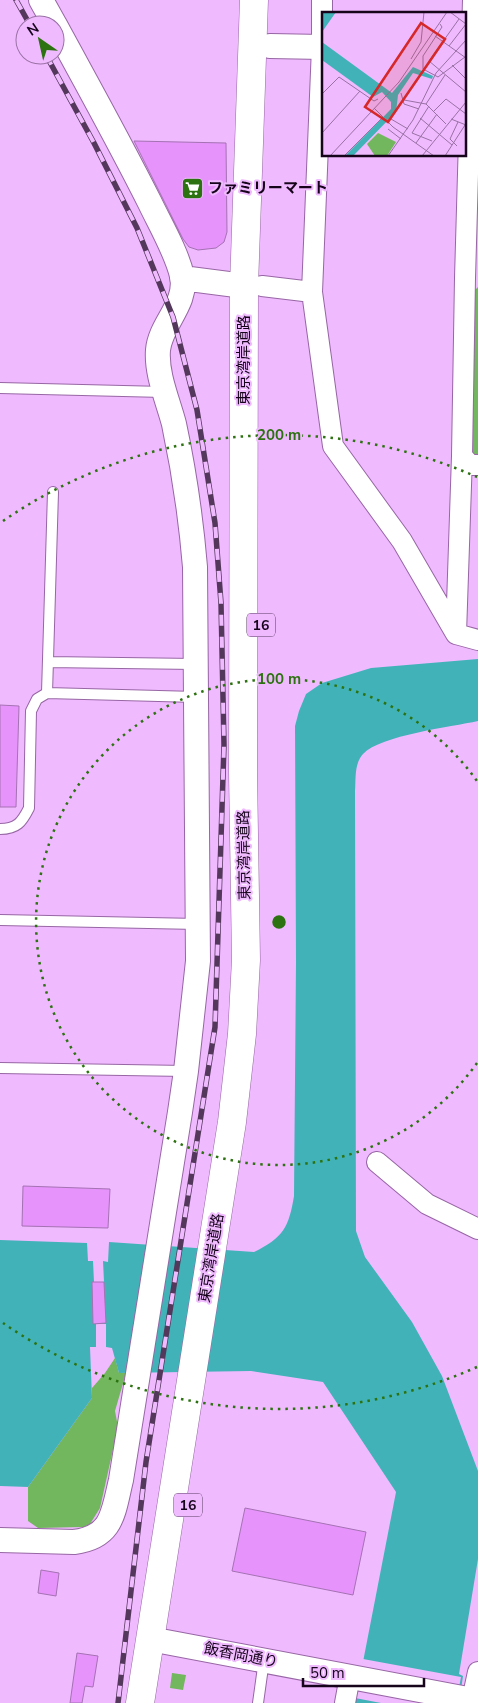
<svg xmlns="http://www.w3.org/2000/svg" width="478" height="1703" viewBox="0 0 478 1703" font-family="'Nunito Sans','Noto Sans JP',sans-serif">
<rect width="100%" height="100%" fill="#f0baff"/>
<!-- green -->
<path fill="#72b65d" d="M 478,287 L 478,458 L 464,450 L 469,296 Z
M 115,1358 L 119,1373 L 126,1373 L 115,1411 L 118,1427 L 100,1508 L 90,1524 L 84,1527 L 38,1528 L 28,1521 L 28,1487 L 92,1398 L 92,1388 L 105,1373 Z
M 172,1673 L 186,1675 L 183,1690 L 170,1688 Z"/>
<!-- water -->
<path fill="#41b3b8" d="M 478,659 L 478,721 C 451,727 381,735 363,754 C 354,764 356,779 355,791 L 356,1231 L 365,1257 L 412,1322 L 442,1376 L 478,1471 L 478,1559 L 459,1674 L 463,1676 L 459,1703 L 355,1703 L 396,1492 L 323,1382 L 251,1371 L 119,1373 L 112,1348 L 106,1347 L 106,1324 L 96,1324 L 96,1347 L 90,1347 L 92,1398 L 28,1487 L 0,1486 L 0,1240 L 87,1243 L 88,1261 L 93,1261 L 94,1282 L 104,1282 L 103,1261 L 108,1262 L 109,1242 L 254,1252 C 283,1238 289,1227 294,1196 L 296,962 L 295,726 L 299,711 L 306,694 L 322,683 L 371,668 Z"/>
<!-- pier -->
<path fill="#f0baff" d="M 363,1659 L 461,1677 L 456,1703 L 381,1703 L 355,1698 Z"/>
<!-- building -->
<path fill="#e693fc" stroke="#a472b2" d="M 134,141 L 226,143 L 227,232 L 224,242 L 216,248 L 198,250 L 189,247 L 183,239 Z
M 0,705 L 19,706 L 16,807 L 0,807 Z
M 23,1186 L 110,1189 L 108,1228 L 22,1226 Z
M 92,1282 L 104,1282 L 106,1323 L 93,1324 Z
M 245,1508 L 366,1532 L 353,1595 L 232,1571 Z
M 41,1570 L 59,1573 L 56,1596 L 38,1593 Z
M 77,1653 L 98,1656 L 93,1687 L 85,1686 L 82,1703 L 70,1703 Z"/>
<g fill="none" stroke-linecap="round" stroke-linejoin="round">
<defs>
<path id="service" d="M 0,388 L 164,392
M 48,662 L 195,664
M 47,693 L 196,697
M 0,829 C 17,829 22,822 29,808 L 31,711 L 37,699 L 47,693 L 53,492
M 0,920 L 198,924
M 0,1068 L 186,1071
M 258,1703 L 264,1660"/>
<path id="minor" d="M 322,0 L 322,47 L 312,292 L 333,446 L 402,541 L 456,634 L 478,640
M 473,0 L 465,278 L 462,456 L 470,465 L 478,465
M 262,286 L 312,292
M 456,634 L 462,456
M 377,1162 L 427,1204 L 478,1229
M 472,1700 L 478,1672
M 345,1703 L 350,1676"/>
<path id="tertiary" d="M 41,0 L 55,25
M 270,46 L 323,47
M 464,51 L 478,51
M 182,278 L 244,286
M 0,1540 L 74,1542 C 113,1537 113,1513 121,1480 L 180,1112 L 186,1071 L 198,961 L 195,567 C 191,519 184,471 174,424 C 168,401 156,374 158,350 C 160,324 188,304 182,276 C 177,253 160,224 150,203 C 120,143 87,84 55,25
M 150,1639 L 478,1701"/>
<path id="trunk" d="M 140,1703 L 232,1122 L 242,1034 L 246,960 L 243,772 L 244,286 L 254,0"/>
</defs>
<!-- service casing -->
<use href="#service" stroke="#9766a4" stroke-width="12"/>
<!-- minor casing -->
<use href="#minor" stroke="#9766a4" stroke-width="22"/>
<!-- tertiary casing -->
<use href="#tertiary" stroke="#9766a4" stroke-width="26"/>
<!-- trunk casing -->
<use href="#trunk" stroke="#9766a4" stroke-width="29"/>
<!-- service -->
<use href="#service" stroke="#fff" stroke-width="10"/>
<!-- minor -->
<use href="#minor" stroke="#fff" stroke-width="20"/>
<!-- tertiary -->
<use href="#tertiary" stroke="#fff" stroke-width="24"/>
<!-- trunk -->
<use href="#trunk" stroke="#fff" stroke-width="28"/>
<defs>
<path id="rail" d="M 16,0 L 30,25
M 46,55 L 94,143 L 137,228 L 173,317 L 197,410 L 215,523 L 221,603 L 224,745 L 215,1027 L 146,1462 L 118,1703"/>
</defs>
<!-- rail casing -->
<use href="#rail" stroke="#54385c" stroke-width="5.5"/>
<!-- rail -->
<use href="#rail" stroke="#f0baff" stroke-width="4" stroke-dasharray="11" stroke-linecap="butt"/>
</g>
<!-- distance rings -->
<g fill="none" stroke="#2c7210" stroke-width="2.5" stroke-dasharray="2.5 5">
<path d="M477 1063A243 243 0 1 1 477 781"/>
<path d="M477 1367A487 487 0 0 1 3 1323M3 521A487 487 0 0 1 477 477"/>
</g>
<!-- icons -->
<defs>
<symbol id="supermarket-square" viewBox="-11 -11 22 22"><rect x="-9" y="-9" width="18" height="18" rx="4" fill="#2c7210" stroke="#f0baff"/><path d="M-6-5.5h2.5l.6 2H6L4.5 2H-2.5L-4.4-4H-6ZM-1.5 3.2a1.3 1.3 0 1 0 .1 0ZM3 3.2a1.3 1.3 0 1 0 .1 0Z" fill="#fff"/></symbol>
</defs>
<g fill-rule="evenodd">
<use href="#supermarket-square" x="180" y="176" width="25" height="25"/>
</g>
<g text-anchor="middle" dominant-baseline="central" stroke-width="4" stroke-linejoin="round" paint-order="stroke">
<!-- shield labels -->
<g fill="#f0baff" stroke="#573b5f" stroke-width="1">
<rect x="247" y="613.5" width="28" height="23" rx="4"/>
<rect x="174" y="1493.5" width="28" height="23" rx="4"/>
</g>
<g font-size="14" font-weight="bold" fill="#16041b">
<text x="261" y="625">16</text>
<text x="188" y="1505">16</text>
</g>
<!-- poi labels -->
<g font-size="15" font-weight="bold" fill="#16041b" stroke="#f0baff" text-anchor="start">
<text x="208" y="188">ファミリーマート</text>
</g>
<!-- street labels -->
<g font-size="15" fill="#16041b" stroke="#f0baff">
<text transform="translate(244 360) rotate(-90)">東京湾岸道路</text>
<text transform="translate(244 855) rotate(-91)">東京湾岸道路</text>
<text transform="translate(211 1258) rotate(-81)">東京湾岸道路</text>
<text transform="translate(241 1655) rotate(11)">飯香岡通り</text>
</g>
</g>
<!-- overview -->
<g transform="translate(322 12)">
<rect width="144" height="144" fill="#f0baff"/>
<path d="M 56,121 L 74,130 L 65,144 L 53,144 L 45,132 Z" fill="#72b65d"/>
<path d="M 0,0 L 14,0 L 0,20 ZM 0,30 L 70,81 L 91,55 L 111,64 L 110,67 L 91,61 L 76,83 L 74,100 L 31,144 L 23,144 L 69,97 L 69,90 L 60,80 L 51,85 L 0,48 Z" fill="#41b3b8"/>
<path fill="none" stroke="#9971a4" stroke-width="1" d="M 128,0 L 144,12M 137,7 L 107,49 L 144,80M 113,24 L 144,46M 127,34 L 144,12M 89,47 L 99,30 L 102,0M 130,53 L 144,67M 101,57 L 101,44 L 120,15 L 118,12M 101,57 L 116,65 L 143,45M 79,81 L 82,92 L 97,97M 0,82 L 17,65 L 52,89 L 56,87M 82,88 L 104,92 L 124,112M 104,92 L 123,63M 107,94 L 90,121 L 110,129M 52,96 L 71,115 L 112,144M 112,99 L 124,87 L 144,102M 98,106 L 130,133M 69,107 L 86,117M 129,107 L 144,113M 66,117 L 79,127M 0,121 L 38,79M 94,131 L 115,102M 135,134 L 128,127 L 136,110M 8,144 L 77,70 L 125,0M 22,144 L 61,105M 66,144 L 91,108 L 114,61 L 144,28M 100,144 L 144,90M 123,144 L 143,113"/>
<path fill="#d62828" fill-opacity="0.15" stroke="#d62828" stroke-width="2.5" d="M 99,11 L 123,27 L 66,110 L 43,95 Z"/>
<rect width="144" height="144" fill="none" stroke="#16041b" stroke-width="2.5"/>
</g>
<circle cx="279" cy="922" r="8" fill="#2c7210" stroke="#f0baff" stroke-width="2.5"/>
<g font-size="15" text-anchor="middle" font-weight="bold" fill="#2c7210" stroke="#f0baff" stroke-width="4" stroke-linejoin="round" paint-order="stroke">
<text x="279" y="440">200 m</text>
<text x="279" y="684">100 m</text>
</g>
<!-- north arrow -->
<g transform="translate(40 40) rotate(326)"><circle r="24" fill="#f0baff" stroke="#9971a4"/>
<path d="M0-4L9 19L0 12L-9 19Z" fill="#2c7210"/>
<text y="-8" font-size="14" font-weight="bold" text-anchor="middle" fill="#16041b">N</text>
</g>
<!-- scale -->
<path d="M303 1678v8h121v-8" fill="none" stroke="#16041b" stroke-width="2.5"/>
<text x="310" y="1678" font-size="15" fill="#16041b" stroke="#f0baff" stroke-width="4" paint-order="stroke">50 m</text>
</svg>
